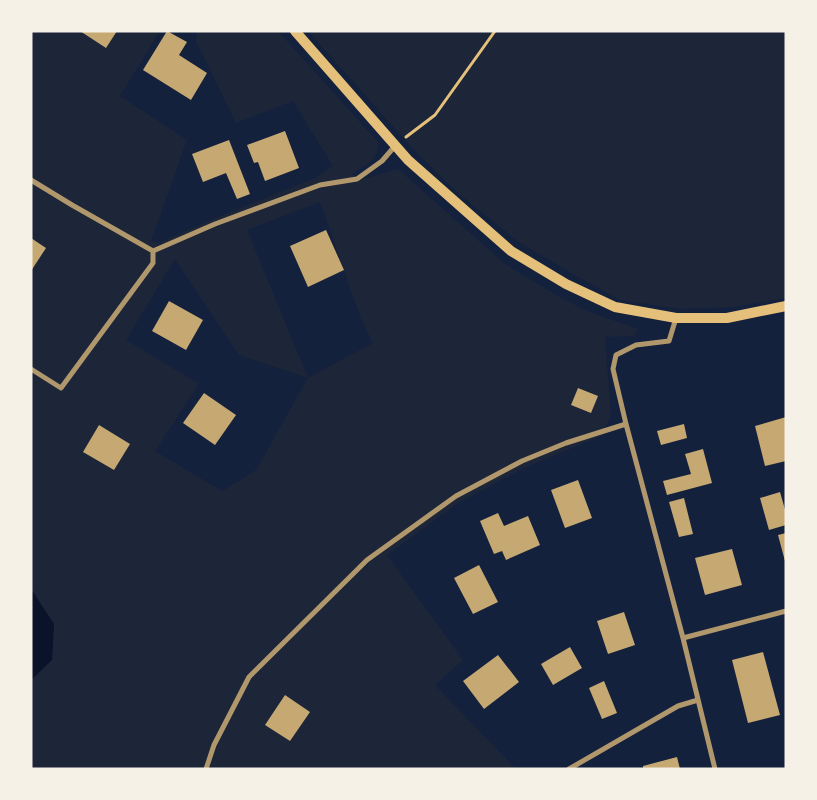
<svg xmlns="http://www.w3.org/2000/svg" width="817" height="800" viewBox="0 0 817 800" font-family="Montserrat,sans-serif">
<rect width="100%" height="100%" fill="#14213d"/>
<!-- green -->
<path fill="#1d2539" fill-rule="evenodd" d="M 31,31 L 160,31 L 120,96 L 187,140 L 151,241 L 158,243 L 213,219 L 315,178 L 333,166 L 293,101 L 236,123 L 196,41 L 197,31 L 278,31 L 378,142 C 378,163 365,164 351,174 L 364,179 L 398,169 L 505,264 L 556,295 L 589,312 L 638,329 L 635,336 L 605,337 L 611,416 L 601,436 L 524,468 L 458,503 L 387,555 L 463,660 L 435,685 L 516,769 L 31,769 L 31,680 L 52,660 L 54,624 L 31,589 ZM 320,202 L 361,319 L 373,343 L 308,378 L 247,230 ZM 175,259 L 239,355 L 308,378 L 256,470 L 222,491 L 155,451 L 199,384 L 126,340 Z
M 308,31 L 786,31 L 786,298 L 733,307 L 679,309 L 620,300 L 571,273 L 519,242 L 459,194 L 416,152 Z"/>
<!-- water -->
<path fill="#0b132b" d="M 31,589 L 54,624 L 52,660 L 31,680 Z"/>
<!-- building -->
<path fill="#c6a872" d="M 80,31 L 117,31 L 106,48 Z
M 167,31 L 187,42 L 179,55 L 207,73 L 191,100 L 143,70 Z
M 285,131 L 299,168 L 265,181 L 258,162 L 254,163 L 247,145 Z
M 229,140 L 250,194 L 237,199 L 226,173 L 203,182 L 192,154 Z
M 326,230 L 344,270 L 308,287 L 290,246 Z
M 31,238 L 46,248 L 31,271 Z
M 169,301 L 203,320 L 186,350 L 152,331 Z
M 578,388 L 598,396 L 591,413 L 571,405 Z
M 204,393 L 236,415 L 215,445 L 183,423 Z
M 786,417 L 786,461 L 765,466 L 755,426 Z
M 684,424 L 687,438 L 661,445 L 657,431 Z
M 99,425 L 130,444 L 114,470 L 83,452 Z
M 703,449 L 712,483 L 667,495 L 663,481 L 691,474 L 685,454 Z
M 578,480 L 592,518 L 565,528 L 551,490 Z
M 780,492 L 786,513 L 786,525 L 769,530 L 760,498 Z
M 684,498 L 693,534 L 679,537 L 669,502 Z
M 498,513 L 504,526 L 528,516 L 540,545 L 506,560 L 502,551 L 494,554 L 480,521 Z
M 786,533 L 786,561 L 785,561 L 778,535 Z
M 732,549 L 742,585 L 705,595 L 695,558 Z
M 479,565 L 498,602 L 473,614 L 454,578 Z
M 624,612 L 635,645 L 608,654 L 597,621 Z
M 570,647 L 582,668 L 553,685 L 541,664 Z
M 763,652 L 780,715 L 748,723 L 732,660 Z
M 498,655 L 519,682 L 484,709 L 463,681 Z
M 604,681 L 617,713 L 602,719 L 589,688 Z
M 285,695 L 310,712 L 290,741 L 265,725 Z
M 677,757 L 680,769 L 643,769 L 643,766 Z"/>
<g fill="none" stroke-linecap="round" stroke-linejoin="round">
<!-- path -->
<path stroke="#e5c07b" stroke-width="3" d="M 406,137 L 435,115 L 495,31"/>
<!-- minor -->
<path stroke="#b1986c" stroke-width="5" d="M 31,180 L 72,205 L 153,251
M 153,251 L 215,224 L 320,185 L 357,179 L 382,161 L 395,146
M 676,318 L 669,341 L 636,345 L 616,355 L 613,369 L 626,424 L 683,638 L 715,769
M 31,369 L 61,388 L 153,263 L 153,251
M 683,638 L 786,611
M 206,769 L 214,745 L 249,677 L 367,560 L 456,496 L 522,461 L 566,443 L 626,424
M 569,769 L 678,706 L 698,700"/>
<!-- secondary -->
<path stroke="#e5c07b" stroke-width="10" d="M 295,31 L 408,160 L 511,251 L 566,284 L 615,307 L 676,318 L 727,318 L 786,306"/>
</g>
<!-- border -->
<rect width="817" height="800" fill="none" stroke="#f6f1e7" stroke-width="65"/>
</svg>
